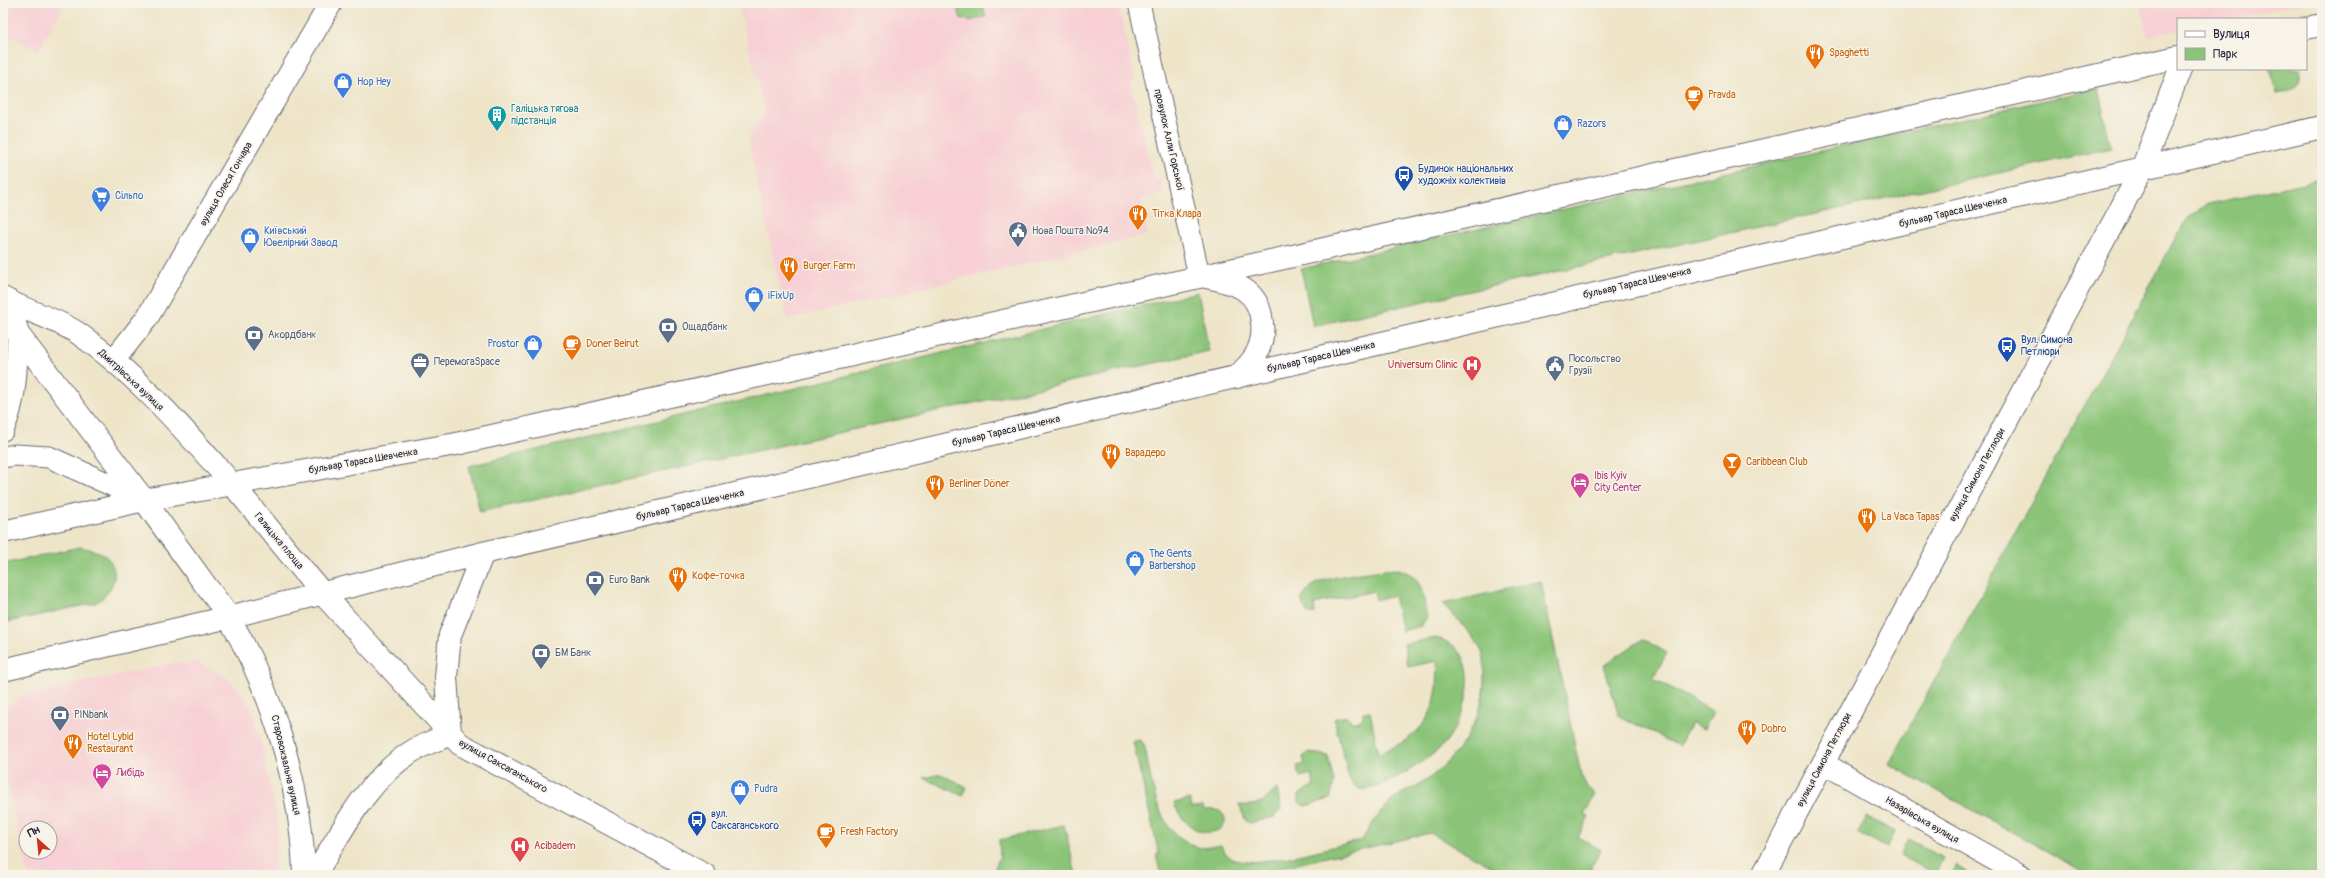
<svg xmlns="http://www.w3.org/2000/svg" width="2325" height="878" viewBox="0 0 2325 878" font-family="Pangolin,sans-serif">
<rect width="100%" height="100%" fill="#f7f3e8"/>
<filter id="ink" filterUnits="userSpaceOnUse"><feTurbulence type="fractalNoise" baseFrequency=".025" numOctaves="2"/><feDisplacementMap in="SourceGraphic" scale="8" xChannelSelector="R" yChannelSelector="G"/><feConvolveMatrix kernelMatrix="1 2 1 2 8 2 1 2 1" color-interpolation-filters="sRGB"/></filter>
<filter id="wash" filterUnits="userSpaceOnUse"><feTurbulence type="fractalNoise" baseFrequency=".012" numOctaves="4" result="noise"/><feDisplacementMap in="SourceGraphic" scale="16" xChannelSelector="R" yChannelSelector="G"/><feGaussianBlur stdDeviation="0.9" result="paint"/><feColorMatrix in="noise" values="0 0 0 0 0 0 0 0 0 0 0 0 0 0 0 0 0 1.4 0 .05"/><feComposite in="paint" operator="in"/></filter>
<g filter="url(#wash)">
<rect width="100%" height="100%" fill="#eee5c9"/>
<!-- built -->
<path fill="#f7cfd4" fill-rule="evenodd" d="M 3,3 L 65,3 L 38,51 L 3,32 Z
M 738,3 L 1118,3 L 1135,79 L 1130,81 L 1154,180 L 1160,179 L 1164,193 L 1140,199 L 1148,235 L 787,320 L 748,139 L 765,112 Z
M 2140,3 L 2304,3 L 2230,19 L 2178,19 L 2178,30 L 2148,37 Z
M 195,662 L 211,668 L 226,677 L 243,694 L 255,715 L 276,813 L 278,837 L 273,875 L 28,875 L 3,763 L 3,716 L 11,704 L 24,695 L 174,663 ZM 26,828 L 50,828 L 50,852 L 26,852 Z"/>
<!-- green -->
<path fill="#8bc478" stroke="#56735a" d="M 955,3 L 982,3 L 986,17 L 969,21 L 961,18 Z
M 2270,69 L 2300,69 C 2305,87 2290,91 2277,94 Z
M 2098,88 L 2111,148 L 1313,326 L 1301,269 Z
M 2322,179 L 2322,875 L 2090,875 L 1889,764 L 2182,227 L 2192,214 L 2208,204 Z
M 1198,292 L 1209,351 L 480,512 L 469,466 Z
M 80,547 C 88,549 97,550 104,555 C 123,569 113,594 95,603 L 3,623 L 3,564 Z
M 1398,569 C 1424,576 1422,594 1427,617 L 1421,626 L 1402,631 L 1394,596 L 1376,600 L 1374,591 L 1314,604 L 1315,613 L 1308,614 L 1301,600 C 1305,594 1309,588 1315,584 C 1330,576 1380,570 1398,569 Z
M 1541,581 L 1581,775 L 1587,787 L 1595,794 L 1584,815 L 1589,817 L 1578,837 L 1601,850 L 1587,875 L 1507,875 L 1430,833 L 1297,864 L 1236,875 L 1161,875 L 1156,855 L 1159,854 L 1133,742 L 1139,740 L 1144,744 C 1152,779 1155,835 1197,847 C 1203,849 1214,846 1221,845 C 1224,851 1228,858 1235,860 C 1262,868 1332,846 1362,840 C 1373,822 1383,806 1401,794 C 1411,788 1423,784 1432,776 C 1463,751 1485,716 1484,675 C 1484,669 1485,660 1483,654 C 1474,635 1457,620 1443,604 Z
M 1436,638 C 1486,649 1469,714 1444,744 C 1434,757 1376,794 1360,789 C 1354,787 1352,783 1349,778 L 1334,719 L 1346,716 L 1353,722 L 1359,721 L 1363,717 L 1363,712 L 1370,711 L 1378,753 C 1425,738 1441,708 1437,661 L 1408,667 L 1404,644 Z
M 1643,639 L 1667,653 L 1653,678 L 1714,712 L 1704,729 L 1691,723 L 1679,746 L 1619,716 L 1604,665 Z
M 1308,752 L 1328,756 L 1334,782 L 1330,799 L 1305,806 L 1299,802 L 1299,795 L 1314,785 L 1312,774 L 1300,777 L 1297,766 L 1305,764 L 1303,757 Z
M 941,774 L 967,788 L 963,796 L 924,778 Z
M 1277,788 L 1281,810 L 1274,817 L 1250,823 L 1246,821 L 1239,805 C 1256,807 1266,802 1277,788 Z
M 1190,799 L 1192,808 L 1203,806 L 1204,810 C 1208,810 1213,809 1217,810 C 1226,813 1228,824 1220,829 C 1200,841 1180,820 1174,803 Z
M 1867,817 L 1895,832 L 1887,848 L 1858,833 Z
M 1064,825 L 1076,875 L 992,875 L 1000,856 L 999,840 Z
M 1908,839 L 1943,858 L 1935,874 L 1900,855 Z
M 1956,865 L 1974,875 L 1951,875 Z"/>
</g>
<g filter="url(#ink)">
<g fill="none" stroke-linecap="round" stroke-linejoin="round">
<defs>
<path id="street" d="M 1139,3 L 1199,276
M 3,430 C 17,400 16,367 18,334
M 3,457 L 15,455 L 49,457 L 144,500
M 1823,763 L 2021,875"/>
<path id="secondary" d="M 3,298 C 27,312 56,318 79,334 C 138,375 186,432 233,485
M 9,301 L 18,334 L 144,500
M 114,360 L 147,318 L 331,3
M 1763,875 L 2142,169 L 2180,69"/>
<path id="primary" d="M 2306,28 L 2322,25
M 1206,277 C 1236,283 1259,289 1262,323 C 1263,332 1262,342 1258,350 C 1255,360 1244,369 1237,377
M 233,485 L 322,593 L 460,744 L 705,875
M 144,500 C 163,527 182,553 201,579 C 210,592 221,604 229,618 C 273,692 302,789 304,875
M 3,532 L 144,500 L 456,444 L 2178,57
M 3,670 L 229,617 L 483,553 L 1312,359 L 2322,127
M 315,875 C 342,831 366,781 411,752 C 422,745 437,740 450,734 L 446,677 L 450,635 L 483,553"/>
</defs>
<!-- street casing -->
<use href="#street" stroke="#69666d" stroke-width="23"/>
<!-- secondary casing -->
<use href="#secondary" stroke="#69666d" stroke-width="24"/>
<!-- primary casing -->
<use href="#primary" stroke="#69666d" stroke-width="24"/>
<!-- street -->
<use href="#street" stroke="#fff" stroke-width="21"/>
<!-- secondary -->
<use href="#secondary" stroke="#fff" stroke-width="22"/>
<!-- primary -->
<use href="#primary" stroke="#fff" stroke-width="22"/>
</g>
</g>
<!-- icons -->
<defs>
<symbol id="restaurant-pin" viewBox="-11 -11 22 30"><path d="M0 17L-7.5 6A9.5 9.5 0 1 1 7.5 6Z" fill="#e8710a" stroke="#f7f3e8"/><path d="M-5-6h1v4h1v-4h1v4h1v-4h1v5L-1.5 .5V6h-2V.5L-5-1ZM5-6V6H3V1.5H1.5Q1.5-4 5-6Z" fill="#fff"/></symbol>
<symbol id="shop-pin" viewBox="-11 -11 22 30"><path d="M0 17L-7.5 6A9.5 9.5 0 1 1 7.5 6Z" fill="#3f7fe0" stroke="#f7f3e8"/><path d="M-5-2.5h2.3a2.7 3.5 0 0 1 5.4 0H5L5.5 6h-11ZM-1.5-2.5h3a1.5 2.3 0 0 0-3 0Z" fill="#fff"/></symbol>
<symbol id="cafe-pin" viewBox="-11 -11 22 30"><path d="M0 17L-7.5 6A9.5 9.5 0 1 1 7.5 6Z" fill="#e8710a" stroke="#f7f3e8"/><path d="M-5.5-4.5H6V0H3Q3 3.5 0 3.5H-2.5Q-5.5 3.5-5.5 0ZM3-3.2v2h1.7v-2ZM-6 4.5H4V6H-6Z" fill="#fff"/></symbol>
<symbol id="building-pin" viewBox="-11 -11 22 30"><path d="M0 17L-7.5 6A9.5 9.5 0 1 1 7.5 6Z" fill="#0f9aa8" stroke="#f7f3e8"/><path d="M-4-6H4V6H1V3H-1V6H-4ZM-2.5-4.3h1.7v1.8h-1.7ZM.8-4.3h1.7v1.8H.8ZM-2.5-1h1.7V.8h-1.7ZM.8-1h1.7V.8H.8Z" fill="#fff"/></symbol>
<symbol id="bus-pin" viewBox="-11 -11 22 30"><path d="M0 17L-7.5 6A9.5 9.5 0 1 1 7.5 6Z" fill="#1a4fb4" stroke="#f7f3e8"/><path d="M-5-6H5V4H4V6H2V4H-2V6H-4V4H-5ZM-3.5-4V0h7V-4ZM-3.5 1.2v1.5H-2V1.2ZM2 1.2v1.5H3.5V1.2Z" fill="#fff"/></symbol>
<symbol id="supermarket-pin" viewBox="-11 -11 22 30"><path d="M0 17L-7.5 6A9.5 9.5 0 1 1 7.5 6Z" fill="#3f7fe0" stroke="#f7f3e8"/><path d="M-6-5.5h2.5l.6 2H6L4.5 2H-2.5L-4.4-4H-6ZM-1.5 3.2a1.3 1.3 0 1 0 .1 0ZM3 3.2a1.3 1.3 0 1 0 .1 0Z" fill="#fff"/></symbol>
<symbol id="civic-pin" viewBox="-11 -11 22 30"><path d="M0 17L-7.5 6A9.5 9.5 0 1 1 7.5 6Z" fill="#5c6f8a" stroke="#f7f3e8"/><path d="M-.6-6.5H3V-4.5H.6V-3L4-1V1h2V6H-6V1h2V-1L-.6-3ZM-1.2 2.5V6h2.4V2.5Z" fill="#fff"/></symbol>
<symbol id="bank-pin" viewBox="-11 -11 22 30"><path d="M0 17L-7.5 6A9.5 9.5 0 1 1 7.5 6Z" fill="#5c6f8a" stroke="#f7f3e8"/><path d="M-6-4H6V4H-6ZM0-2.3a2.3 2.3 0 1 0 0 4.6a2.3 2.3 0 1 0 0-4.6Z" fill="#fff"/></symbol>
<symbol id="office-pin" viewBox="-11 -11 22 30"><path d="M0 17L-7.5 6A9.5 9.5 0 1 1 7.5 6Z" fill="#5c6f8a" stroke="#f7f3e8"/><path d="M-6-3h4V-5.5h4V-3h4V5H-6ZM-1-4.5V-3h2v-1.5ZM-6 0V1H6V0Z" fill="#fff"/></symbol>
<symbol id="hospital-pin" viewBox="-11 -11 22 30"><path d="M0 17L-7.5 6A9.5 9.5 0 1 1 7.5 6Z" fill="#e0444e" stroke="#f7f3e8"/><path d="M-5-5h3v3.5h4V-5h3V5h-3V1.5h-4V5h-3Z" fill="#fff"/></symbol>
<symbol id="bar-pin" viewBox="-11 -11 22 30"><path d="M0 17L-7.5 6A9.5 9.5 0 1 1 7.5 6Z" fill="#e8710a" stroke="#f7f3e8"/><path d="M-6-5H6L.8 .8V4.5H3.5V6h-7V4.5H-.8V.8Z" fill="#fff"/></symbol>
<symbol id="hotel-pin" viewBox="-11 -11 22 30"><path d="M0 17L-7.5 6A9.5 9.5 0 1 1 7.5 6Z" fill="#d1479c" stroke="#f7f3e8"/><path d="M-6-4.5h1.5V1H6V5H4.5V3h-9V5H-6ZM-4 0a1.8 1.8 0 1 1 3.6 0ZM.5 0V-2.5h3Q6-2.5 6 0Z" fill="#fff"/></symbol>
</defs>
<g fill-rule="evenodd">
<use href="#restaurant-pin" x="1804" y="42" width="22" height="30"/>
<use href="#shop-pin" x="332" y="71" width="22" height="30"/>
<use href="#cafe-pin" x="1683" y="84" width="22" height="30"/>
<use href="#building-pin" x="486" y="104" width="22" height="30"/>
<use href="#shop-pin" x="1552" y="113" width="22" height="30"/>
<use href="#bus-pin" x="1393" y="164" width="22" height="30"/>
<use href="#supermarket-pin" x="90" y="185" width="22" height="30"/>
<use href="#restaurant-pin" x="1127" y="203" width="22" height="30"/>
<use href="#civic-pin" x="1007" y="220" width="22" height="30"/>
<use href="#shop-pin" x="239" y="226" width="22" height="30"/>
<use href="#restaurant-pin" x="778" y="255" width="22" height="30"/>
<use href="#shop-pin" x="743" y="285" width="22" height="30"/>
<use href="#bank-pin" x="657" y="316" width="22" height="30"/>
<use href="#bank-pin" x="243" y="324" width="22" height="30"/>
<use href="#shop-pin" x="522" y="333" width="22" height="30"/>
<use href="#cafe-pin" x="561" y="333" width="22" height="30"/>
<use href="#bus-pin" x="1996" y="335" width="22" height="30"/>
<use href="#office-pin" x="409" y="351" width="22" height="30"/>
<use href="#hospital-pin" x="1461" y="354" width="22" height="30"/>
<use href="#civic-pin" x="1544" y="354" width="22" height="30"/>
<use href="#restaurant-pin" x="1100" y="442" width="22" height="30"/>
<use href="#bar-pin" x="1721" y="451" width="22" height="30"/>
<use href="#hotel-pin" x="1569" y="471" width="22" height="30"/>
<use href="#restaurant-pin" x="924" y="473" width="22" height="30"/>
<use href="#restaurant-pin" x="1856" y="506" width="22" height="30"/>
<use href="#shop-pin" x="1124" y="549" width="22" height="30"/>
<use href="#restaurant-pin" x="667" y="565" width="22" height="30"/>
<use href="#bank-pin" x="584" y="569" width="22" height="30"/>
<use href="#bank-pin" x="530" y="642" width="22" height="30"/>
<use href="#bank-pin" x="49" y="704" width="22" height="30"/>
<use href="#restaurant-pin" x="1736" y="718" width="22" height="30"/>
<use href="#restaurant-pin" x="62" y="732" width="22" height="30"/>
<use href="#hotel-pin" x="91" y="762" width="22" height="30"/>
<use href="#shop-pin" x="729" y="778" width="22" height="30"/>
<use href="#bus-pin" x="686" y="809" width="22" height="30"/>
<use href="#cafe-pin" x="815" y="821" width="22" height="30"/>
<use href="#hospital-pin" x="509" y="835" width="22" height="30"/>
</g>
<g text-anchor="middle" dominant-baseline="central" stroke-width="3" stroke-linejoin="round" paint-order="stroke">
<!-- food labels -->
<g font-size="10" fill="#c56008" stroke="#f7f3e8" text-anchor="start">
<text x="1829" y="53">Spaghetti</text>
<text x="1708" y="95">Pravda</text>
<text x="1152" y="214">Тітка Клара</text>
<text x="803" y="266">Burger Farm</text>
<text x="586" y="344">Doner Beirut</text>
<text x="1125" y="453">Варадеро</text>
<text x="1746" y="462">Caribbean Club</text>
<text x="949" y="484">Berliner Döner</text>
<text x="1881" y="517">La Vaca Tapas</text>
<text x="692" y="576">Кофе-точка</text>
<text x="1761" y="729">Dobro</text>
<text x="87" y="737">Hotel Lybid<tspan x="87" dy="12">Restaurant</tspan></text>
<text x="840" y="832">Fresh Factory</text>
</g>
<!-- shop labels -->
<g font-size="10" fill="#366cbe" stroke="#f7f3e8" text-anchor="start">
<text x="357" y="82">Hop Hey</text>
<text x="1577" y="124">Razors</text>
<text x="115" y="196">Сільпо</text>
<text x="264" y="231">Київський<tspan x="264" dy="12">Ювелірний Завод</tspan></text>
<text x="768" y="296">iFixUp</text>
<text x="519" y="344" text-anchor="end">Prostor</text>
<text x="1149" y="554">The Gents<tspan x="1149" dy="12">Barbershop</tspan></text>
<text x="754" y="789">Pudra</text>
</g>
<!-- culture labels -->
<g font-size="10" fill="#0d838f" stroke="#f7f3e8" text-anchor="start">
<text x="511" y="109">Галiцька тягова<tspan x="511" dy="12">пiдстанцiя</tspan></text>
</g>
<!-- street labels -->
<g font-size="10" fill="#22223b" stroke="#f7f3e8">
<text transform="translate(1169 140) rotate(77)">провулок Алли Горської</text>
<text transform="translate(226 184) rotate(-60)">вулиця Олеся Гончара</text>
<text transform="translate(1953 212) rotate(-13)">бульвар Тараса Шевченка</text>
<text transform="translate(1637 283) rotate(-13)">бульвар Тараса Шевченка</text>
<text transform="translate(1321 357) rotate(-13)">бульвар Тараса Шевченка</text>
<text transform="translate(131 380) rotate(43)">Дмитрівська вулиця</text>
<text transform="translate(1006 431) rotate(-13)">бульвар Тараса Шевченка</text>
<text transform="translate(363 461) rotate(-10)">бульвар Тараса Шевченка</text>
<text transform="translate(1977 475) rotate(-61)">вулиця Симона Петлюри</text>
<text transform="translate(690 505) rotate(-13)">бульвар Тараса Шевченка</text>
<text transform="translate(279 541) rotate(50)">Галицька площа</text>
<text transform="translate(1824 760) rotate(-62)">вулиця Симона Петлюри</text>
<text transform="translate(286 765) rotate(77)">Старовокзальна вулиця</text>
<text transform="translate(503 766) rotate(29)">вулиця Саксаганського</text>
<text transform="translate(1922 820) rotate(30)">Назарівська вулиця</text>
</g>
<!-- transit labels -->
<g font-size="10" fill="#164399" stroke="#f7f3e8" text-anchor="start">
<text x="1418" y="169">Будинок національних<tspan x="1418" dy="12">художніх колективів</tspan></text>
<text x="2021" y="340">Вул. Симона<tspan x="2021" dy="12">Петлюри</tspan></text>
<text x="711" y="814">вул.<tspan x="711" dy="12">Саксаганського</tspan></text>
</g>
<!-- service labels -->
<g font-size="10" fill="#4e5e75" stroke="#f7f3e8" text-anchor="start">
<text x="1032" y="231">Нова Пошта №94</text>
<text x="682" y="327">Ощадбанк</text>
<text x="268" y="335">Акордбанк</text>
<text x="1569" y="359">Посольство<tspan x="1569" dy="12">Грузії</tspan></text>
<text x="434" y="362">ПеремогаSpace</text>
<text x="609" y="580">Euro Bank</text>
<text x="555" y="653">БМ Банк</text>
<text x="74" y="715">PINbank</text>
</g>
<!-- health labels -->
<g font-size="10" fill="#be3a42" stroke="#f7f3e8" text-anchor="end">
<text x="1458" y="365">Universum Clinic</text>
<text x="534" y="846" text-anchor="start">Acibadem</text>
</g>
<!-- hotel labels -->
<g font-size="10" fill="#b23c85" stroke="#f7f3e8" text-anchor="start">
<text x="1594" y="476">Ibis Kyiv<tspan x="1594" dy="12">City Center</tspan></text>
<text x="116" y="773">Либідь</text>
</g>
</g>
<!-- margin -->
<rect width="2325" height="878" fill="none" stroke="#f7f3e8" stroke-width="16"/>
<!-- legend -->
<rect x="2177" y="18" width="130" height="52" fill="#f7f3e8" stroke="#a29fa3"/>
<rect x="2185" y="31" width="20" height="6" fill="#ffffff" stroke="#a29fa3"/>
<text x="2213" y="38" font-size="12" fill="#22223b">Вулиця</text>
<rect x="2185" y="48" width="20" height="12" fill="#8bc478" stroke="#a29fa3"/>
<text x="2213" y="58" font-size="12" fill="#22223b">Парк</text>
<!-- north arrow -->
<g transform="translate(38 840) rotate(333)"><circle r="19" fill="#f7f3e8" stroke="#a29fa3"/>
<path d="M0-3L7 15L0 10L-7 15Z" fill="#c8321e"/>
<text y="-6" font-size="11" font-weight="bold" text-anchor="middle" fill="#22223b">Пн</text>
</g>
</svg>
